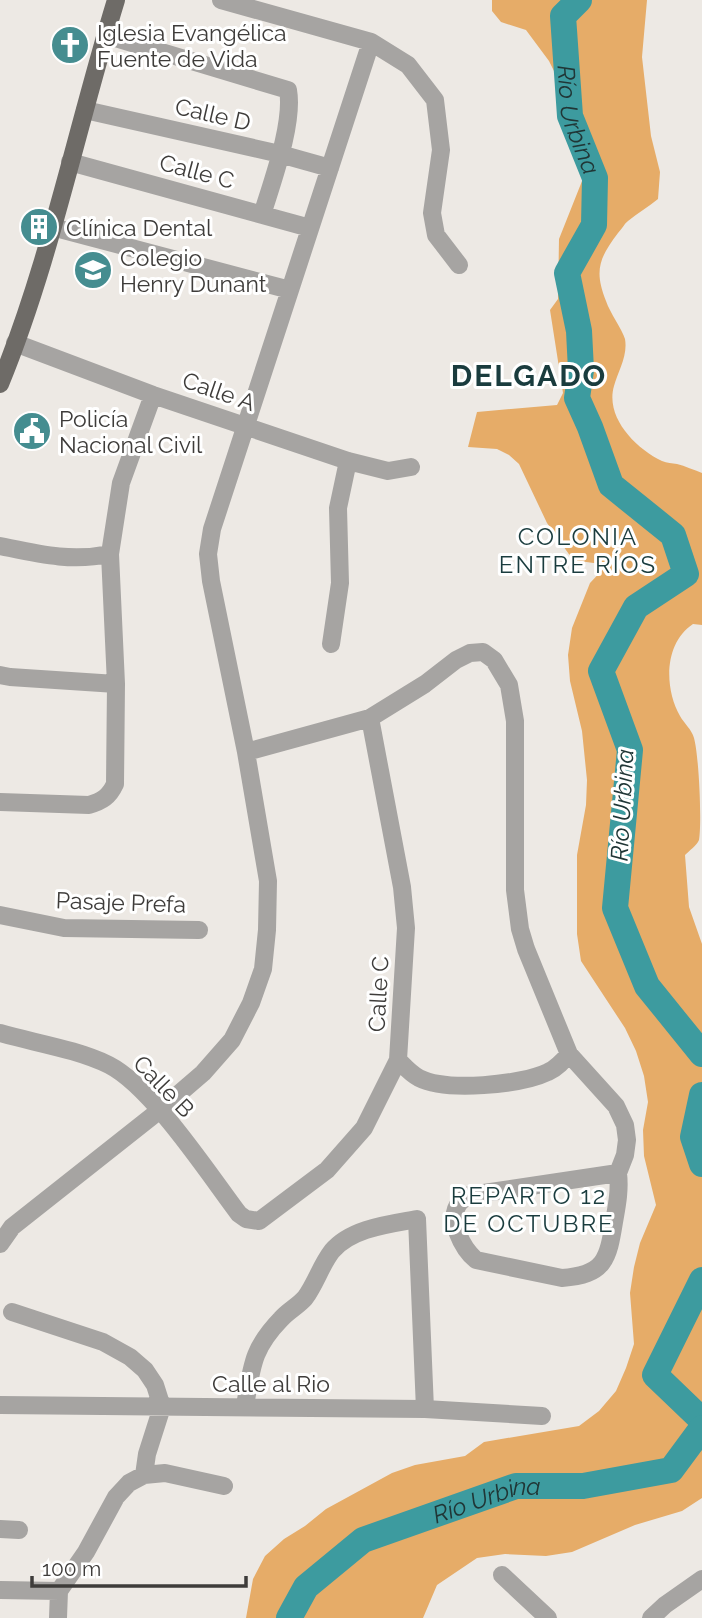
<svg xmlns="http://www.w3.org/2000/svg" width="702" height="1618" viewBox="0 0 702 1618" font-family="Raleway,sans-serif">
<rect width="100%" height="100%" fill="#ede9e4"/>
<!-- forest -->
<path fill="#e6ac68" d="M 492,0 L 647,0 L 642,57 L 651,136 L 660,172 L 658,199 C 648,207 638,213 628,221 C 624,224 622,229 618,233 C 599,258 594,271 606,301 C 610,313 622,329 625,339 C 628,356 618,371 614,386 C 605,417 635,448 662,461 C 667,463 672,463 677,464 C 685,466 694,470 702,473 L 702,625 L 693,624 C 664,643 664,688 680,716 C 684,723 692,730 694,738 C 699,756 702,823 699,840 C 697,845 689,851 685,855 L 689,907 L 702,944 L 702,1498 L 682,1511 L 635,1525 L 572,1552 L 546,1556 L 505,1554 L 477,1558 L 437,1585 L 423,1618 L 246,1618 L 253,1579 L 265,1556 L 284,1539 L 305,1526 L 326,1509 L 392,1473 L 415,1465 L 465,1456 L 484,1442 L 579,1426 L 599,1411 L 616,1391 L 626,1368 L 634,1344 L 630,1293 L 634,1267 L 640,1243 L 656,1205 L 644,1156 L 643,1130 L 648,1102 L 644,1076 L 636,1051 L 625,1028 L 581,961 L 577,934 L 577,855 L 586,805 L 587,780 L 582,731 L 570,681 L 568,655 L 572,628 L 590,583 L 607,565 L 573,560 L 547,523 L 519,464 L 509,455 L 497,449 L 468,447 L 477,412 L 557,405 L 563,393 L 550,310 L 558,299 L 559,239 L 586,171 L 559,99 L 555,73 L 549,61 L 526,30 L 501,22 L 492,11 Z"/>
<g fill="none" stroke-linecap="round" stroke-linejoin="round">
<!-- river -->
<g stroke="#3d9b9f" stroke-width="26">
<path id="s1" d="M 579,0 L 563,16 L 570,116 L 595,178 L 594,225 L 567,273 L 579,331 L 581,370 L 577,398 L 590,427 L 611,485 L 673,535 L 686,574 L 636,607 L 601,671 L 630,750 L 615,908 L 647,986 L 702,1054"/>
<path d="M 702,1095 L 693,1137 L 702,1164"/>
<path d="M 702,1280 L 655,1375 L 702,1420"/>
<path id="s2" d="M 289,1618 L 306,1587 L 363,1540 L 516,1486 L 583,1486 L 671,1470 L 702,1428"/>
</g>
<!-- minor -->
<path stroke="#a6a4a2" stroke-width="18" d="M 221,0 L 371,42 L 408,65 L 435,100 L 441,150 L 432,213 L 436,235 L 459,265
M 105,35 L 288,90 C 294,123 272,182 262,215
M 85,110 L 280,154 L 330,168
M 70,162 L 310,228
M 52,227 L 290,290
M 15,343 L 153,395 L 348,461 L 388,471 L 411,467
M 0,546 C 39,554 70,562 110,554
M 331,644 L 340,583 L 338,508 L 348,461
M 0,675 L 10,677 L 116,684
M 246,752 L 370,718 L 425,684 L 456,660 L 470,653 L 483,652 L 494,660 L 509,685 L 515,721 L 515,890 L 520,929 L 526,949 L 569,1054 L 616,1106 L 625,1125 L 627,1140 L 625,1155 L 618,1173 L 470,1195 C 467,1198 463,1199 460,1202 C 446,1219 463,1249 476,1260 L 562,1278 C 605,1275 608,1259 614,1222 C 617,1205 620,1190 618,1173
M 0,802 L 89,805 C 102,801 109,797 115,784 L 116,684 L 110,554 L 121,483 L 153,395
M 0,915 L 64,928 L 199,930
M 0,1033 C 35,1043 76,1049 109,1065 C 152,1087 208,1173 239,1214 L 246,1219 L 259,1221 L 327,1170 L 364,1128 L 398,1060 L 406,928 L 402,887 L 370,718
M 398,1060 C 404,1066 411,1074 419,1078 C 446,1092 521,1085 548,1072 C 557,1068 563,1061 569,1054
M 0,1244 L 12,1227 L 160,1110 L 203,1073 L 232,1040 L 251,1003 L 263,969 L 267,930 L 268,881 L 246,752 L 211,581 L 208,554 L 212,529 L 371,42
M 12,1312 L 103,1342 L 130,1357 L 145,1370 L 155,1385 L 162,1407 L 147,1454 L 144,1475
M 0,1405 L 425,1409 L 542,1416
M 245,1406 C 252,1366 252,1349 281,1319 C 288,1311 298,1306 305,1298 C 316,1283 321,1265 332,1251 C 351,1228 390,1224 417,1219 L 425,1409
M 0,1529 L 19,1530
M 502,1575 L 548,1618
M 0,1590 L 59,1591
M 58,1618 L 59,1591 L 86,1552 L 116,1497 L 129,1483 L 144,1475 L 165,1473 L 224,1486
M 651,1618 L 665,1605 L 702,1579"/>
<!-- major -->
<path stroke="#6e6b67" stroke-width="18" d="M 0,384 C 50,262 77,127 116,0"/>
</g>
<!-- icons -->
<defs>
<symbol id="church-disc" viewBox="-11 -11 22 22"><circle r="9.5" fill="#458d90" stroke="#fff"/><path d="M-1.2-6h2.4v3.5h3.3v2.4h-3.3V6h-2.4V-.1h-3.3v-2.4h3.3Z" fill="#fff"/></symbol>
<symbol id="building-disc" viewBox="-11 -11 22 22"><circle r="9.5" fill="#458d90" stroke="#fff"/><path d="M-4-6H4V6H1V3H-1V6H-4ZM-2.5-4.3h1.7v1.8h-1.7ZM.8-4.3h1.7v1.8H.8ZM-2.5-1h1.7V.8h-1.7ZM.8-1h1.7V.8H.8Z" fill="#fff"/></symbol>
<symbol id="school-disc" viewBox="-11 -11 22 22"><circle r="9.5" fill="#458d90" stroke="#fff"/><path d="M0-5L7-2L0 1L-7-2ZM-4 1L0 2.5L4 1V4Q0 6-4 4Z" fill="#fff"/></symbol>
<symbol id="civic-disc" viewBox="-11 -11 22 22"><circle r="9.5" fill="#458d90" stroke="#fff"/><path d="M-.6-6.5H3V-4.5H.6V-3L4-1V1h2V6H-6V1h2V-1L-.6-3ZM-1.2 2.5V6h2.4V2.5Z" fill="#fff"/></symbol>
</defs>
<g fill-rule="evenodd">
<use href="#church-disc" x="48" y="23" width="44" height="44"/>
<use href="#building-disc" x="17" y="205" width="44" height="44"/>
<use href="#school-disc" x="71" y="248" width="44" height="44"/>
<use href="#civic-disc" x="10" y="409" width="44" height="44"/>
</g>
<g text-anchor="middle" dominant-baseline="central" stroke-width="6" stroke-linejoin="round" paint-order="stroke">
<!-- poi labels -->
<g font-size="23" fill="#3e3c3a" stroke="#fff" text-anchor="start">
<text x="97" y="32">Iglesia Evangélica<tspan x="97" dy="26">Fuente de Vida</tspan></text>
<text x="66" y="227">Clínica Dental</text>
<text x="120" y="257">Colegio<tspan x="120" dy="26">Henry Dunant</tspan></text>
<text x="59" y="418">Policía<tspan x="59" dy="26">Nacional Civil</tspan></text>
</g>
<!-- street labels -->
<g font-size="23" fill="#3e3c3a" stroke="#fff">
<text transform="translate(213 114) rotate(13)">Calle D</text>
<text transform="translate(197 171) rotate(15)">Calle C</text>
<text transform="translate(219 391) rotate(19)">Calle A</text>
<text transform="translate(121 902) rotate(2)">Pasaje Prefa</text>
<text transform="translate(378 994) rotate(-87)">Calle C</text>
<text transform="translate(164 1086) rotate(46)">Calle B</text>
<text x="271" y="1383">Calle al Rio</text>
</g>
<!-- water labels -->
<g font-size="24" font-style="italic" fill="#203636" stroke="#fff">
<text stroke="none"><textPath href="#s1" startOffset="128">Río Urbina</textPath></text>
<text transform="translate(622 805) rotate(-87)">Río Urbina</text>
<text stroke="none"><textPath href="#s2" startOffset="240">Río Urbina</textPath></text>
</g>
<!-- neighbourhood labels -->
<g font-size="24" letter-spacing="2" fill="#1a3c3e" stroke="#fff">
<text x="578" y="536">COLONIA<tspan x="578" dy="28">ENTRE RÍOS</tspan></text>
<text x="529" y="1195">REPARTO 12<tspan x="529" dy="28">DE OCTUBRE</tspan></text>
</g>
<!-- district labels -->
<g font-size="30" font-weight="bold" letter-spacing="2" fill="#1a3c3e" stroke="#fff">
<text x="529" y="375">DELGADO</text>
</g>
</g>
<!-- scale -->
<path d="M32 1576v10h214v-10" fill="none" stroke="#3e3c3a" stroke-width="3.5"/>
<text x="42" y="1576" font-size="21" fill="#3e3c3a" stroke="#ffffff" stroke-width="5" paint-order="stroke">100 m</text>
</svg>
